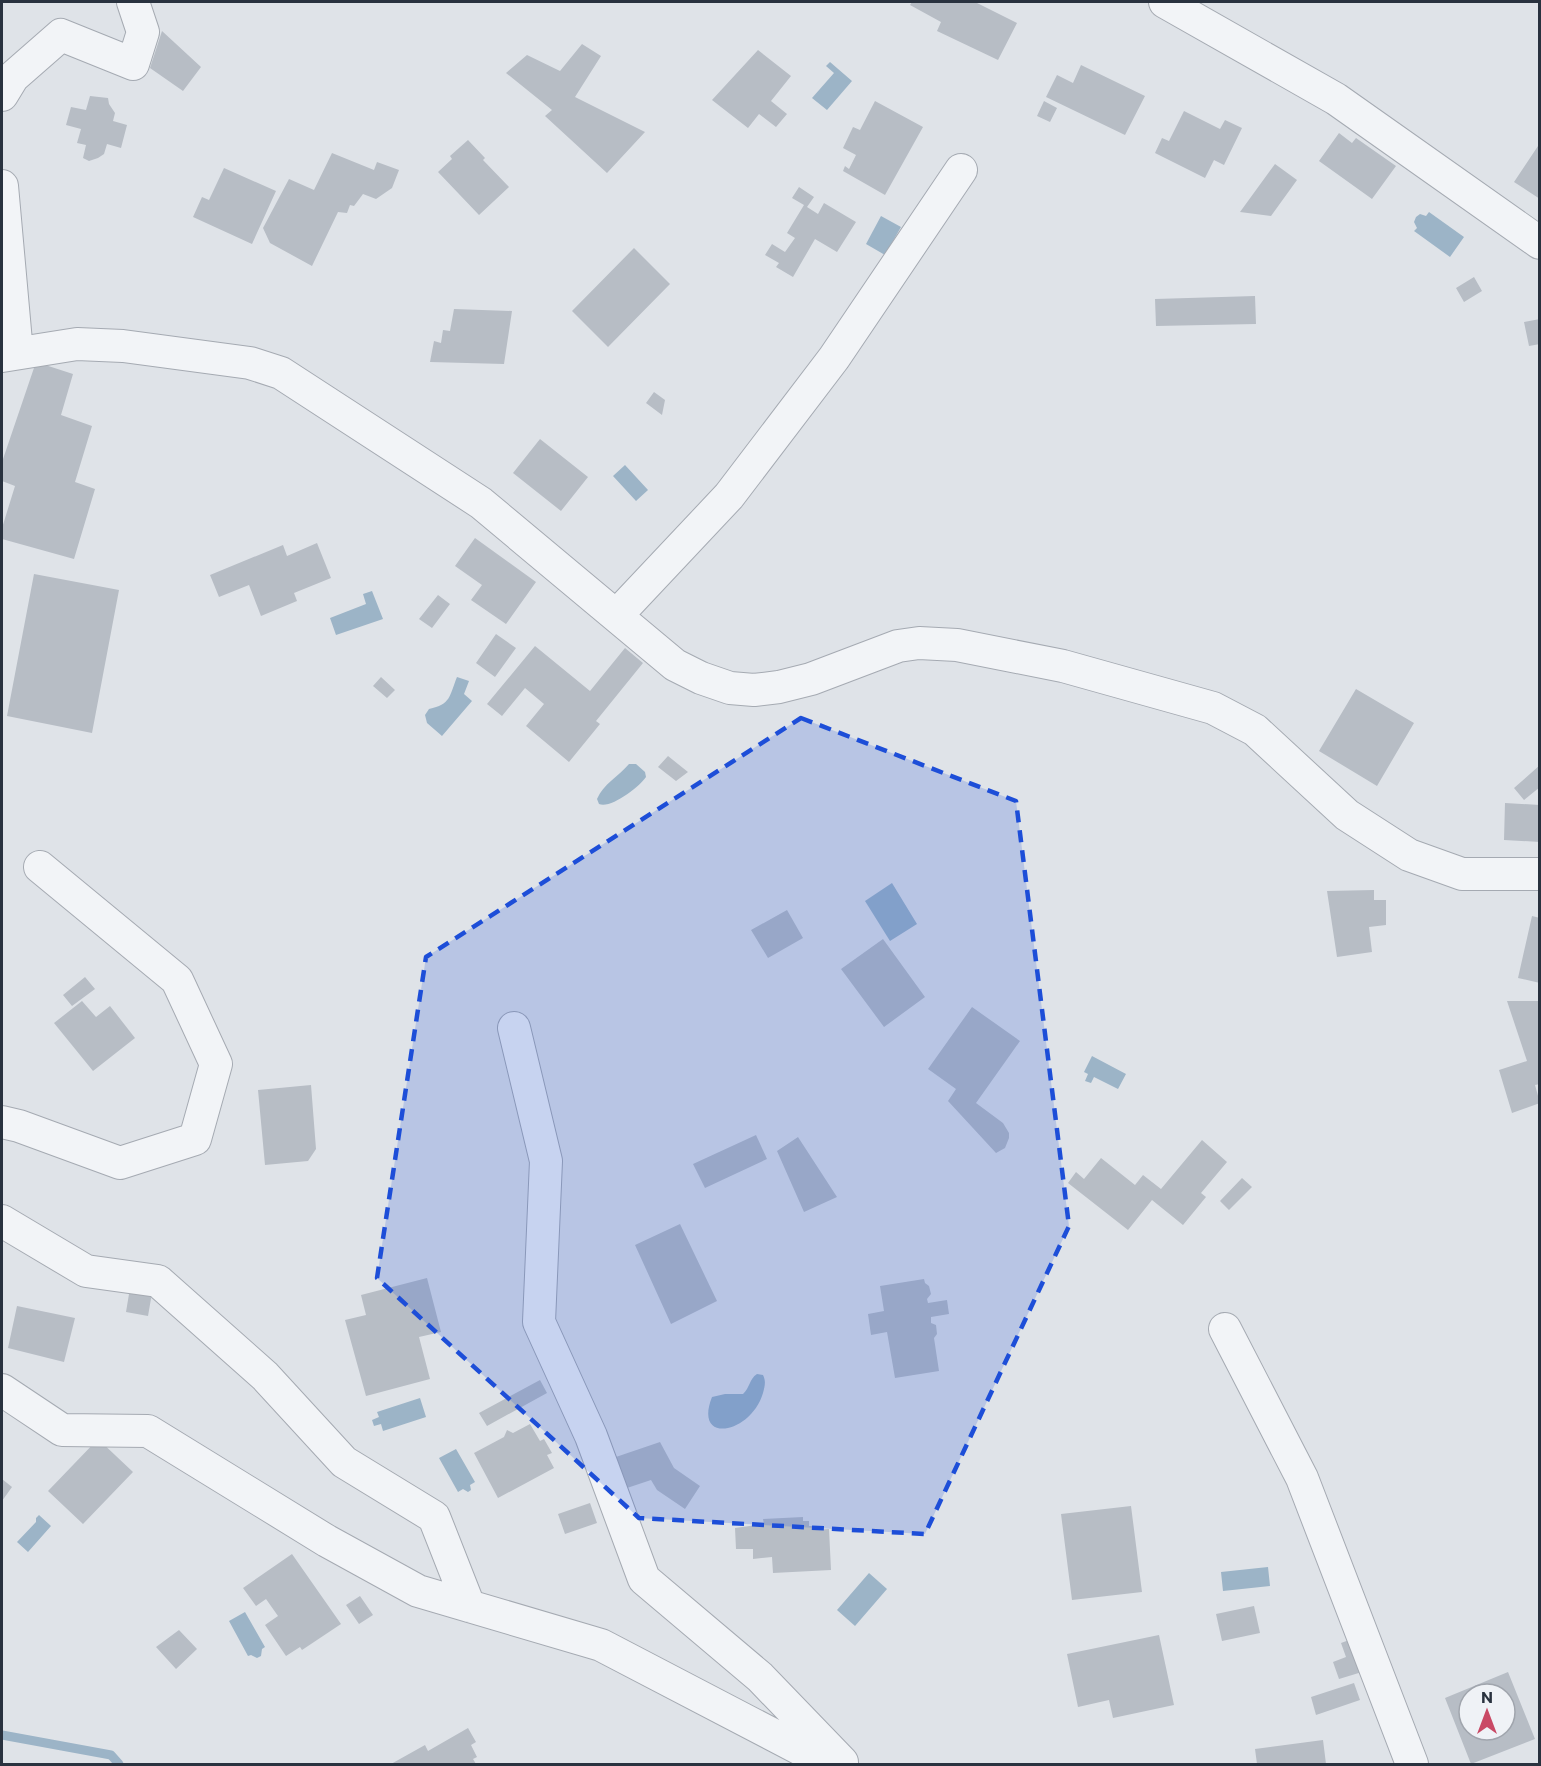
<svg xmlns="http://www.w3.org/2000/svg" width="1541" height="1766" viewBox="0 0 1541 1766" font-family="Commissioner,sans-serif">
<rect width="100%" height="100%" fill="#dfe3e8"/>
<!-- water -->
<path fill="#9cb4c7" d="M 830,62 L 852,81 L 827,110 L 812,98 L 834,73 L 826,66 Z
M 1429,212 L 1464,237 L 1450,257 L 1414,231 L 1417,228 L 1414,222 L 1416,217 L 1420,214 L 1426,216 Z
M 881,216 L 901,227 L 885,255 L 866,244 Z
M 625,465 L 648,490 L 636,501 L 613,476 Z
M 372,591 L 383,619 L 336,635 L 330,618 L 366,604 L 363,594 Z
M 457,677 L 469,681 L 464,694 L 472,701 L 442,736 L 427,723 L 425,715 L 429,709 C 451,704 449,697 457,677 Z
M 629,764 L 636,764 L 645,772 L 646,777 C 639,787 611,809 599,804 L 597,799 C 603,784 619,776 629,764 Z
M 892,883 L 917,924 L 890,941 L 865,901 Z
M 1092,1056 L 1126,1074 L 1118,1089 L 1094,1077 L 1091,1083 L 1085,1081 L 1088,1074 L 1084,1072 Z
M 757,1374 L 763,1375 C 766,1381 765,1386 763,1393 C 751,1434 693,1445 712,1397 L 725,1394 L 743,1394 C 750,1388 749,1379 757,1374 Z
M 420,1398 L 426,1417 L 383,1431 L 381,1424 L 374,1426 L 372,1420 L 379,1417 L 377,1412 Z
M 456,1449 L 475,1482 L 470,1485 L 471,1490 L 468,1492 L 463,1489 L 458,1492 L 439,1458 Z
M 39,1515 L 51,1526 L 28,1552 L 17,1542 L 36,1522 L 36,1518 Z
M 1268,1567 L 1270,1586 L 1223,1591 L 1221,1572 Z
M 869,1573 L 887,1589 L 855,1626 L 837,1610 Z
M 245,1612 L 265,1647 L 262,1649 L 261,1656 L 257,1658 L 251,1655 L 248,1656 L 229,1621 Z"/>
<g fill="none" stroke-linecap="round" stroke-linejoin="round">
<!-- stream -->
<path stroke="#9cb4c7" stroke-width="9" d="M 2,1735 L 111,1755 L 119,1764"/>
</g>
<!-- building -->
<path fill="#b7bdc5" fill-rule="evenodd" d="M 912,2 L 975,2 L 1017,23 L 998,60 L 937,31 L 941,22 L 910,5 Z
M 162,31 L 201,67 L 183,91 L 150,68 Z
M 582,44 L 601,56 L 575,97 L 645,132 L 607,173 L 545,116 L 552,110 L 506,73 L 527,55 L 560,71 Z
M 758,50 L 791,76 L 771,101 L 787,114 L 776,127 L 759,114 L 748,128 L 712,100 Z
M 1081,65 L 1145,96 L 1125,135 L 1046,97 L 1057,75 L 1073,83 Z
M 90,96 L 108,98 L 109,104 L 115,113 L 113,121 L 127,125 L 121,148 L 107,144 L 104,154 L 98,158 L 89,161 L 83,158 L 86,145 L 77,143 L 81,129 L 66,125 L 71,107 L 86,110 Z
M 875,101 L 923,127 L 885,195 L 843,171 L 845,166 L 849,169 L 856,155 L 843,148 L 853,127 L 860,130 Z
M 1044,101 L 1057,108 L 1050,122 L 1037,116 Z
M 1184,111 L 1220,129 L 1225,120 L 1242,128 L 1224,165 L 1214,160 L 1205,178 L 1155,153 L 1162,138 L 1169,141 Z
M 1339,133 L 1352,143 L 1356,138 L 1396,166 L 1372,199 L 1319,161 Z
M 468,140 L 485,158 L 483,160 L 509,187 L 479,215 L 438,172 L 452,159 L 450,156 Z
M 1540,143 L 1540,199 L 1514,182 Z
M 332,153 L 374,170 L 377,162 L 399,170 L 392,188 L 376,199 L 363,194 L 354,206 L 350,205 L 347,213 L 338,212 L 312,266 L 270,243 L 263,228 L 289,179 L 314,190 Z
M 1275,164 L 1297,180 L 1271,216 L 1240,212 Z
M 224,168 L 276,191 L 252,244 L 193,217 L 202,197 L 209,200 Z
M 799,187 L 814,197 L 807,207 L 818,214 L 824,203 L 856,222 L 837,252 L 815,239 L 793,277 L 776,267 L 779,263 L 765,255 L 772,244 L 785,252 L 795,238 L 787,233 L 804,205 L 792,198 Z
M 634,248 L 670,284 L 608,347 L 572,311 Z
M 1474,277 L 1482,291 L 1464,302 L 1456,288 Z
M 1255,296 L 1256,324 L 1156,326 L 1155,299 Z
M 454,309 L 512,311 L 504,364 L 430,362 L 434,341 L 441,343 L 443,330 L 450,331 Z
M 1540,319 L 1540,344 L 1529,346 L 1524,322 Z
M 36,362 L 73,374 L 61,415 L 92,426 L 75,482 L 95,489 L 74,559 L 2,539 L 2,528 L 15,486 L 2,481 L 2,462 Z
M 654,392 L 665,400 L 662,415 L 646,403 Z
M 540,439 L 588,477 L 561,511 L 513,473 Z
M 475,538 L 536,582 L 506,624 L 471,600 L 482,585 L 455,566 Z
M 317,543 L 331,578 L 294,593 L 297,601 L 261,616 L 249,585 L 219,597 L 210,575 L 283,545 L 287,556 Z
M 34,574 L 119,590 L 92,733 L 7,716 Z
M 438,595 L 450,604 L 432,628 L 419,619 Z
M 496,634 L 516,648 L 495,677 L 476,663 Z
M 535,646 L 590,691 L 625,648 L 643,663 L 596,721 L 600,724 L 569,762 L 526,726 L 544,704 L 525,688 L 502,716 L 487,704 Z
M 381,677 L 395,690 L 387,698 L 373,686 Z
M 1356,689 L 1414,723 L 1377,786 L 1319,751 Z
M 668,756 L 688,772 L 676,781 L 658,767 Z
M 1540,765 L 1540,787 L 1524,800 L 1514,788 Z
M 1505,803 L 1540,805 L 1540,842 L 1504,840 Z
M 1374,890 L 1374,900 L 1386,900 L 1386,925 L 1369,927 L 1372,952 L 1337,957 L 1327,891 Z
M 787,910 L 803,938 L 768,958 L 751,930 Z
M 1532,916 L 1540,918 L 1540,983 L 1518,978 Z
M 883,939 L 925,997 L 884,1027 L 841,969 Z
M 85,977 L 95,989 L 72,1006 L 63,995 Z
M 82,1001 L 96,1017 L 110,1006 L 135,1038 L 93,1071 L 54,1023 Z
M 1507,1001 L 1540,1001 L 1540,1084 L 1535,1085 L 1540,1103 L 1512,1113 L 1499,1070 L 1527,1061 Z
M 972,1007 L 1020,1041 L 976,1103 L 1003,1123 L 1009,1133 L 1009,1138 L 1005,1148 L 996,1153 L 948,1101 L 956,1089 L 928,1069 Z
M 311,1085 L 316,1149 L 308,1161 L 265,1165 L 258,1090 Z
M 756,1135 L 767,1159 L 705,1188 L 693,1164 Z
M 798,1137 L 837,1197 L 804,1212 L 777,1151 Z
M 1202,1140 L 1227,1162 L 1201,1193 L 1206,1197 L 1183,1225 L 1152,1200 L 1128,1230 L 1068,1183 L 1076,1172 L 1084,1179 L 1101,1158 L 1135,1185 L 1143,1175 L 1161,1189 Z
M 1242,1178 L 1252,1187 L 1229,1210 L 1220,1201 Z
M 680,1224 L 717,1301 L 671,1324 L 635,1245 Z
M 427,1278 L 441,1332 L 419,1337 L 430,1379 L 366,1396 L 345,1320 L 366,1315 L 361,1295 Z
M 924,1279 L 925,1283 L 929,1286 L 931,1294 L 927,1299 L 928,1303 L 947,1300 L 949,1314 L 931,1317 L 931,1323 L 936,1325 L 937,1334 L 934,1338 L 939,1371 L 895,1378 L 887,1332 L 871,1335 L 868,1314 L 884,1311 L 880,1286 Z
M 131,1282 L 152,1293 L 148,1316 L 126,1312 Z
M 17,1306 L 75,1318 L 64,1362 L 8,1348 Z
M 540,1380 L 547,1393 L 487,1426 L 479,1413 Z
M 530,1424 L 540,1441 L 544,1439 L 552,1453 L 547,1455 L 554,1468 L 498,1498 L 474,1453 L 504,1437 L 507,1430 L 513,1433 Z
M 98,1439 L 133,1472 L 83,1524 L 48,1491 Z
M 660,1442 L 674,1468 L 700,1486 L 685,1509 L 657,1490 L 651,1480 L 621,1490 L 610,1459 Z
M 2,1479 L 12,1487 L 2,1501 Z
M 590,1503 L 597,1523 L 565,1534 L 558,1514 Z
M 1131,1506 L 1142,1592 L 1072,1600 L 1061,1514 Z
M 803,1517 L 803,1521 L 809,1521 L 809,1526 L 813,1526 L 813,1530 L 829,1529 L 831,1570 L 773,1573 L 772,1557 L 753,1559 L 753,1549 L 736,1549 L 735,1528 L 764,1524 L 763,1519 Z
M 292,1554 L 341,1624 L 302,1650 L 300,1647 L 286,1656 L 265,1625 L 278,1616 L 266,1599 L 256,1606 L 243,1588 Z
M 360,1596 L 373,1615 L 359,1624 L 346,1605 Z
M 1254,1606 L 1260,1633 L 1222,1641 L 1216,1614 Z
M 179,1630 L 197,1649 L 176,1669 L 156,1647 Z
M 1159,1635 L 1174,1705 L 1113,1718 L 1109,1700 L 1078,1707 L 1067,1654 Z
M 1352,1639 L 1362,1672 L 1339,1679 L 1333,1662 L 1346,1657 L 1341,1643 Z
M 1508,1672 L 1535,1739 L 1471,1764 L 1445,1698 ZM 1469,1694 L 1505,1694 L 1505,1730 L 1469,1730 Z
M 1354,1683 L 1360,1700 L 1316,1715 L 1311,1697 Z
M 468,1728 L 476,1742 L 471,1745 L 477,1757 L 473,1759 L 476,1764 L 391,1764 L 425,1745 L 428,1751 Z
M 1323,1740 L 1326,1764 L 1257,1764 L 1255,1749 Z"/>
<g fill="none" stroke-linecap="round" stroke-linejoin="round">
<defs>
<path id="minor" d="M 1165,2 L 1336,99 L 1540,243
M 2,95 L 13,77 L 61,35 L 133,64 L 143,32 L 133,2
M 2,186 L 17,353
M 2,356 L 77,344 L 123,346 L 250,363 L 281,373 L 481,503 L 675,665 L 701,678 L 730,688 L 754,690 L 779,687 L 811,679 L 898,646 L 919,643 L 957,645 L 1063,666 L 1213,708 L 1255,730 L 1347,815 L 1409,855 L 1462,874 L 1540,874
M 617,615 L 729,496 L 834,358 L 961,170
M 514,1028 L 546,1161 L 539,1322 L 591,1436 L 644,1579 L 760,1677 L 842,1762
M 2,1122 L 19,1126 L 120,1163 L 195,1139 L 216,1064 L 177,980 L 40,867
M 2,1221 L 86,1271 L 158,1281 L 265,1376 L 344,1462 L 434,1517 L 469,1606
M 1225,1329 L 1302,1478 L 1412,1764
M 2,1390 L 62,1430 L 148,1431 L 327,1541 L 418,1591 L 601,1645 L 829,1764"/>
</defs>
<!-- minor casing -->
<use href="#minor" stroke="#a5aab2" stroke-width="34"/>
<!-- minor -->
<use href="#minor" stroke="#f2f4f7" stroke-width="32"/>
</g>
<!-- marked area -->
<path fill="#1d4ed8" fill-opacity="0.2" stroke="#1d4ed8" stroke-width="4.5" stroke-dasharray="12 8" stroke-linejoin="round" d="M 801,718 L 1016,801 L 1069,1226 L 925,1534 L 639,1518 L 377,1278 L 426,957 Z"/>
<!-- border -->
<rect width="1541" height="1766" fill="none" stroke="#29323f" stroke-width="6"/>
<!-- north arrow -->
<g transform="translate(1487 1712)"><circle r="28" fill="#eff2f6" stroke="#a0a5ad" stroke-width="1.5"/>
<path d="M0-4.5L10 22L0 15L-10 22Z" fill="#c94965"/>
<text y="-9" font-size="16" font-weight="bold" text-anchor="middle" fill="#29323f">N</text>
</g>
</svg>
